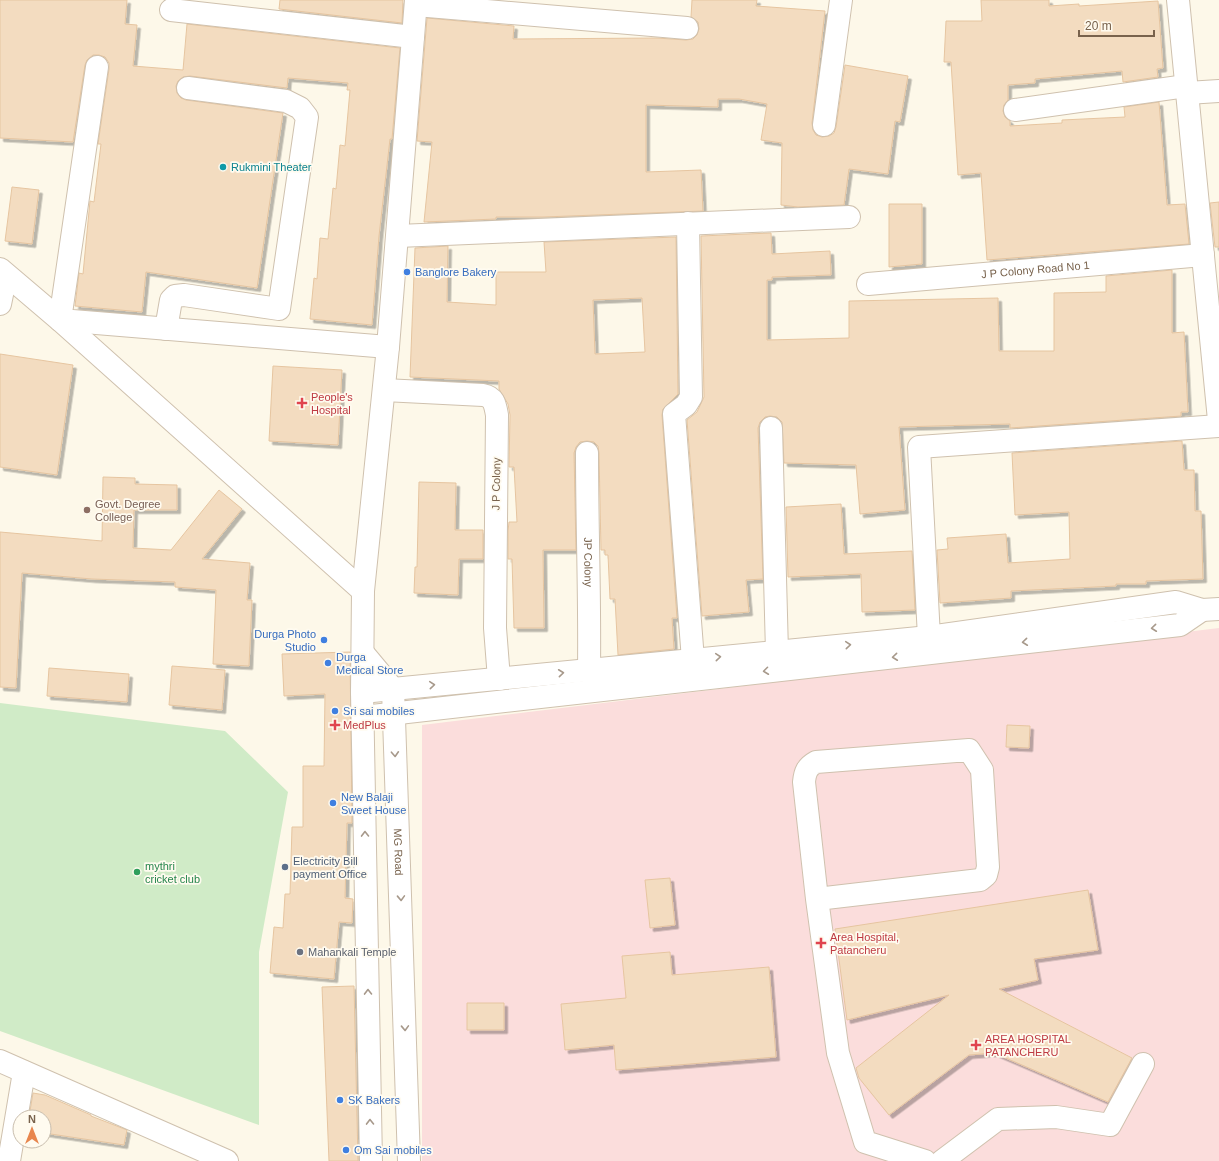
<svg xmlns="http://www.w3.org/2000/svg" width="1219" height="1161" viewBox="0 0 1219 1161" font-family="Helvetica,sans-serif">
<defs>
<filter id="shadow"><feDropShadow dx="3.5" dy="3.5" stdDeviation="0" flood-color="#0004"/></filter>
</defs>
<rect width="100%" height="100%" fill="#fdf8e9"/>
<!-- medical -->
<path fill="#fbdddc" d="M 1219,628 L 1219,1161 L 422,1161 L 422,725 Z"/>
<!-- green -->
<path fill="#d0ebc7" d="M 0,703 L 225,731 L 288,792 L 259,952 L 259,1125 L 0,1031 Z"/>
<!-- building -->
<path fill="#f3dcc0" stroke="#e6c5a0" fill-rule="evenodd" filter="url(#shadow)" d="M 0,0 L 127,0 L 125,24 L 137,25 L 133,66 L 183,70 L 187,24 L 400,48 L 392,139 L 390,139 L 379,236 L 372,325 L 310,319 L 314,278 L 317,279 L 320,238 L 328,239 L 333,188 L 336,189 L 340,145 L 345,146 L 350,90 L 347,90 L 348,83 L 288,78 L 287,88 L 190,76 L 183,77 L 178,81 L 176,86 L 177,93 L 181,98 L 186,100 L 283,113 L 257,288 L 146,272 L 142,312 L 75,306 L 79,273 L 83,274 L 90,201 L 94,202 L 101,144 L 98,144 L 109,69 L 109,63 L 105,57 L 99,55 L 93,55 L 87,60 L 85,65 L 73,142 L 0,138 Z
M 280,0 L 403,0 L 402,23 L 279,9 Z
M 692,0 L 757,0 L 756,6 L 825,11 L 812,123 L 813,130 L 816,135 L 822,137 L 829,136 L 834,133 L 836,127 L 845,65 L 908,76 L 900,122 L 895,121 L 888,174 L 849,169 L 844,205 L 798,207 L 781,205 L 782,143 L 761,140 L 767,104 L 739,99 L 718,99 L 718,107 L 646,105 L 646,172 L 701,170 L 703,211 L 543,217 L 496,217 L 496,219 L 424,222 L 432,142 L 417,141 L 427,18 L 514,26 L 513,39 L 657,38 L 686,40 L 693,39 L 697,35 L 699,29 L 698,22 L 691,17 Z
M 981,0 L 1049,0 L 1049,6 L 1079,4 L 1079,6 L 1158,1 L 1163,68 L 1157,69 L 1158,77 L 1123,82 L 1122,71 L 1056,77 L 1035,79 L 1035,83 L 1008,85 L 1008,100 L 1004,105 L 1003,111 L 1005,117 L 1010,121 L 1010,126 L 1062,123 L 1062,120 L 1125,117 L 1124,107 L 1159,102 L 1167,205 L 1185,204 L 1189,244 L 987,260 L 981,173 L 958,175 L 951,62 L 944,62 L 946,21 L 982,21 Z
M 12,187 L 39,190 L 32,244 L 5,241 Z
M 1219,202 L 1219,247 L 1215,247 L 1210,203 Z
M 889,204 L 922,204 L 922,264 L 889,267 Z
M 771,233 L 772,254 L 830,251 L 831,275 L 772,277 L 772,280 L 767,280 L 767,340 L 849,338 L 849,301 L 998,298 L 999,351 L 1054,351 L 1054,293 L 1106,292 L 1106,276 L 1172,270 L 1172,333 L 1184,332 L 1188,412 L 1181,412 L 1181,416 L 1010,428 L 1010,424 L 899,427 L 905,510 L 860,514 L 856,465 L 784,463 L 782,422 L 777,417 L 770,416 L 765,417 L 760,422 L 758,428 L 763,579 L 746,580 L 749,612 L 702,616 L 687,420 L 697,412 L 704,397 L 701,236 Z
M 676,237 L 678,394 L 663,409 L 662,415 L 677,618 L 672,618 L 674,649 L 618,655 L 615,599 L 610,599 L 608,555 L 605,555 L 605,550 L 601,550 L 599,453 L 598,446 L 594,442 L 587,441 L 580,442 L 576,447 L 574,453 L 576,550 L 543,550 L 544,628 L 514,628 L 512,559 L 508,559 L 508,531 L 509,522 L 517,522 L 514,467 L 509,467 L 510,415 L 508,404 L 499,389 L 499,381 L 410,377 L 415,248 L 448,246 L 447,302 L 496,305 L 496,272 L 546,272 L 544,242 ZM 642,298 L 645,352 L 595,354 L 593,300 Z
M 0,354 L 73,365 L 57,475 L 0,467 Z
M 273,366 L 342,370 L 338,445 L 269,441 Z
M 1182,441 L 1184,470 L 1194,470 L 1195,511 L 1201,511 L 1203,579 L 1146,581 L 1146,584 L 1116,584 L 1116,586 L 1011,591 L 1011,598 L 940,603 L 937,550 L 948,549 L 947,538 L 1006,534 L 1008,563 L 1070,559 L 1069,512 L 1015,515 L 1012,453 Z
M 103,477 L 135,478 L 135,484 L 177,485 L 177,510 L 134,510 L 133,548 L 171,550 L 219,490 L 242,509 L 202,559 L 250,563 L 247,600 L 252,600 L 249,666 L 213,664 L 216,590 L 175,587 L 175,582 L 92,579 L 22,573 L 16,688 L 0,687 L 0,532 L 102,541 Z
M 419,482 L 456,483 L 455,530 L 483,530 L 483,559 L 459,559 L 458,595 L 414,593 L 415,567 L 417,567 Z
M 841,504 L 844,554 L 912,551 L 915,610 L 862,612 L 861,574 L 788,577 L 786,507 Z
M 350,652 L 352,823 L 347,823 L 345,898 L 353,899 L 352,923 L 339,922 L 334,979 L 270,973 L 274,927 L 283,928 L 285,894 L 290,894 L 292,827 L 303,827 L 303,766 L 324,766 L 325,694 L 284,696 L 282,654 Z
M 172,666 L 225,670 L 222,710 L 169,705 Z
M 49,668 L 129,674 L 127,702 L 47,696 Z
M 1007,725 L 1030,726 L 1029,748 L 1006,747 Z
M 670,878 L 675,925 L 650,928 L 645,880 Z
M 1088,890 L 1098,950 L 1034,959 L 1038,980 L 999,989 L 1132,1058 L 1108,1102 L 994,1053 L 969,1055 L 889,1115 L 859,1078 L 856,1068 L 949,995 L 847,1020 L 835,929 Z
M 670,952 L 672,975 L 769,967 L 776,1057 L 616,1070 L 614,1045 L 565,1050 L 561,1004 L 626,998 L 622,956 Z
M 354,986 L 358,1161 L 329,1161 L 322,987 Z
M 467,1003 L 504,1003 L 504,1030 L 467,1030 Z
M 33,1093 L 45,1095 L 91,1115 L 91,1116 L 127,1130 L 124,1145 L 44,1133 L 44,1117 L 29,1117 Z"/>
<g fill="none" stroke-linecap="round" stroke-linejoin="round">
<defs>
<g id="minor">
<path d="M 1178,0 L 1219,420"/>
<path d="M 416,5 L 687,28"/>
<path d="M 171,10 L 413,37"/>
<path d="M 97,67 L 60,320 L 388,347"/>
<path d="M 1187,93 L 1219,91"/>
<path d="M 1015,110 L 1186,86"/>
<path d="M 824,125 L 841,0"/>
<path d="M 688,223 L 691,397 L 686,405 L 674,414 L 693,660"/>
<path d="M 398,236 L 849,217"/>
<path d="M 0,269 L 60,320 L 363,591"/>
<path id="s1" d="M 868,284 L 1203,255"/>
<path d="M 0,304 L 6,275"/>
<path d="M 166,329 L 171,300 L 175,296 L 184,295 L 279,309 L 307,117 L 300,108 L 286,101 L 188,88"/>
<path d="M 384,390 L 483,395 C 494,397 495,404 497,415 L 495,628 L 499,679"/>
<path d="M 771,428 L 777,652"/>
<path id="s2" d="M 587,453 C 587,526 590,598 589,670"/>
<path d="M 929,637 L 919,447 L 1219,426"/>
<path id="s3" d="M 363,653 L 393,689 L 409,1161"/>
<path d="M 362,692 L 929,637 L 1176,602 L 1202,610 L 1219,609"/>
<path d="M 363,717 L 1180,625 L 1202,610"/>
<path d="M 817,899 L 980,880 L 986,875 L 988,867 L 982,770 L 969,750 L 816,762 C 807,767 805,772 804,782 L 817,899 L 838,1053 L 865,1142 L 925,1161"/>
<path d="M 0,1061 L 227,1161"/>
<path d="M 9,1161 L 24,1072"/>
<path d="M 371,1161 L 362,692 L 363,591 L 388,347 L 416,0"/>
<path d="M 942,1161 L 998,1119 L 1056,1117 L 1110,1125 L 1143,1064"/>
</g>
</defs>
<!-- minor casing -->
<use href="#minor" stroke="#cfc1ae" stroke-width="24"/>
<!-- minor -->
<use href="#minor" stroke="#fff" stroke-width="22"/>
</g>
<!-- one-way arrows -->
<defs><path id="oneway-chevron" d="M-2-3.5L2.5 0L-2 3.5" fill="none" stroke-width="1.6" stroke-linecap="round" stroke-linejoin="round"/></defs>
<g stroke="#a7998b">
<use href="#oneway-chevron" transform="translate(1154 628) rotate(174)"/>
<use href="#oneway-chevron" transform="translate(1025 642) rotate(174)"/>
<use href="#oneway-chevron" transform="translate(848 645) rotate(-5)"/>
<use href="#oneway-chevron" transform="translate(718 657) rotate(-5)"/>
<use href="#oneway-chevron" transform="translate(895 657) rotate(174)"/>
<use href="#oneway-chevron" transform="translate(766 671) rotate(173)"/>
<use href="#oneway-chevron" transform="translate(561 673) rotate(-6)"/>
<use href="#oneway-chevron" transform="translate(432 685) rotate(-5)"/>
<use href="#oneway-chevron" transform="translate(395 754) rotate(87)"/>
<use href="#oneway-chevron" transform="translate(365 834) rotate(-91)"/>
<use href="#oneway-chevron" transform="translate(401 898) rotate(88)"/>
<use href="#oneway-chevron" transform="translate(368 992) rotate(-91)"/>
<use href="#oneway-chevron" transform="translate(405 1028) rotate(88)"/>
<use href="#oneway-chevron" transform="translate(370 1122) rotate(-91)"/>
</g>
<!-- markers -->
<circle fill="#0f9aa8" stroke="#fffbf0" stroke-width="1.5" cx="223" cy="167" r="4"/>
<g fill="#3f7fe0" stroke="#fffbf0" stroke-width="1.5">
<circle cx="407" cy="272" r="4"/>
<circle cx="324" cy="640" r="4"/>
<circle cx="328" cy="663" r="4"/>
<circle cx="335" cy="711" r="4"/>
<circle cx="333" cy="803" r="4"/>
<circle cx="340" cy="1100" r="4"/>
<circle cx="346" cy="1150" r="4"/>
</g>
<g fill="#e0444e" stroke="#fffbf0" stroke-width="1.5">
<path d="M300 397h4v4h4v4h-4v4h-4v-4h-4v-4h4z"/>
<path d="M333 719h4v4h4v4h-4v4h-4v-4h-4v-4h4z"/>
<path d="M819 937h4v4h4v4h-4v4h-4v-4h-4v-4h4z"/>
<path d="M974 1039h4v4h4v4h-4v4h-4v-4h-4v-4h4z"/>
</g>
<circle fill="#8d6e63" stroke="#fffbf0" stroke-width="1.5" cx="87" cy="510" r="4"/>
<circle fill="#5c6f8a" stroke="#fffbf0" stroke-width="1.5" cx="285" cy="867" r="4"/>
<circle fill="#2e9e5b" stroke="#fffbf0" stroke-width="1.5" cx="137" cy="872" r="4"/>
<circle fill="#6b7280" stroke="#fffbf0" stroke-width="1.5" cx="300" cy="952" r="4"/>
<g text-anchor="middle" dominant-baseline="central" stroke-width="3.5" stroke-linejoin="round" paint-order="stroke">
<!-- culture labels -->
<g font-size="11" fill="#0d838f" stroke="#fffbf0" text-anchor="start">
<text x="231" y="167">Rukmini Theater</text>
</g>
<!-- street labels -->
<g font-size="11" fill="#78624c" stroke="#fffbf0">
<text stroke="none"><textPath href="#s1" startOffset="168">J P Colony Road No 1</textPath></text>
<text transform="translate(496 484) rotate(-89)">J P Colony</text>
<text stroke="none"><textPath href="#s2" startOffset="109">JP Colony</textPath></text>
<text stroke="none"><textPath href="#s3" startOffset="210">MG Road</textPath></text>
</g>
<!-- shop labels -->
<g font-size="11" fill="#366cbe" stroke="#fffbf0" text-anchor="start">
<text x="415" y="272">Banglore Bakery</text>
<text x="316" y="634" text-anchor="end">Durga Photo<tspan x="316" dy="13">Studio</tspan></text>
<text x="336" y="657">Durga<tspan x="336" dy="13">Medical Store</tspan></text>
<text x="343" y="711">Sri sai mobiles</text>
<text x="341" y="797">New Balaji<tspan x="341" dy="13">Sweet House</tspan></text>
<text x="348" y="1100">SK Bakers</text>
<text x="354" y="1150">Om Sai mobiles</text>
</g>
<!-- health labels -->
<g font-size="11" fill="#be3a42" stroke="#fffbf0" text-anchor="start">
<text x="311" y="397">People's<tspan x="311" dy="13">Hospital</tspan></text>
<text x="343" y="725">MedPlus</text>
<text x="830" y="937">Area Hospital,<tspan x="830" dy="13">Patancheru</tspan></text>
<text x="985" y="1039">AREA HOSPITAL<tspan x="985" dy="13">PATANCHERU</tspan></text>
</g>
<!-- education labels -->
<g font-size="11" fill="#785e54" stroke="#fffbf0" text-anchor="start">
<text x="95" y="504">Govt. Degree<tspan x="95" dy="13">College</tspan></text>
</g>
<!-- service labels -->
<g font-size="11" fill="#4e5e75" stroke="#fffbf0" text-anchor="start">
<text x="293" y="861">Electricity Bill<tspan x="293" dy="13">payment Office</tspan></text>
</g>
<!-- leisure labels -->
<g font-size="11" fill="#27864d" stroke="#fffbf0" text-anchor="start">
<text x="145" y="866">mythri<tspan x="145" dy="13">cricket club</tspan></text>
</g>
<!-- worship labels -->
<g font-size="11" fill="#5b616d" stroke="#fffbf0" text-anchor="start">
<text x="308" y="952">Mahankali Temple</text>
</g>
</g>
<!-- north arrow -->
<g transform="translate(32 1129)"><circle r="19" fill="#fffbf0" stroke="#c9beae"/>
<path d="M0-3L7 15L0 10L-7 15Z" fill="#e8864e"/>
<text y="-6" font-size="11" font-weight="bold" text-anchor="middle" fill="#78624c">N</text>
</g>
<!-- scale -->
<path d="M1079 30v6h75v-6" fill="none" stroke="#78624c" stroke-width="2"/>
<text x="1085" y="30" font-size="12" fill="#78624c" stroke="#fffbf0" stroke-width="3" paint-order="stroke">20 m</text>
</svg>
